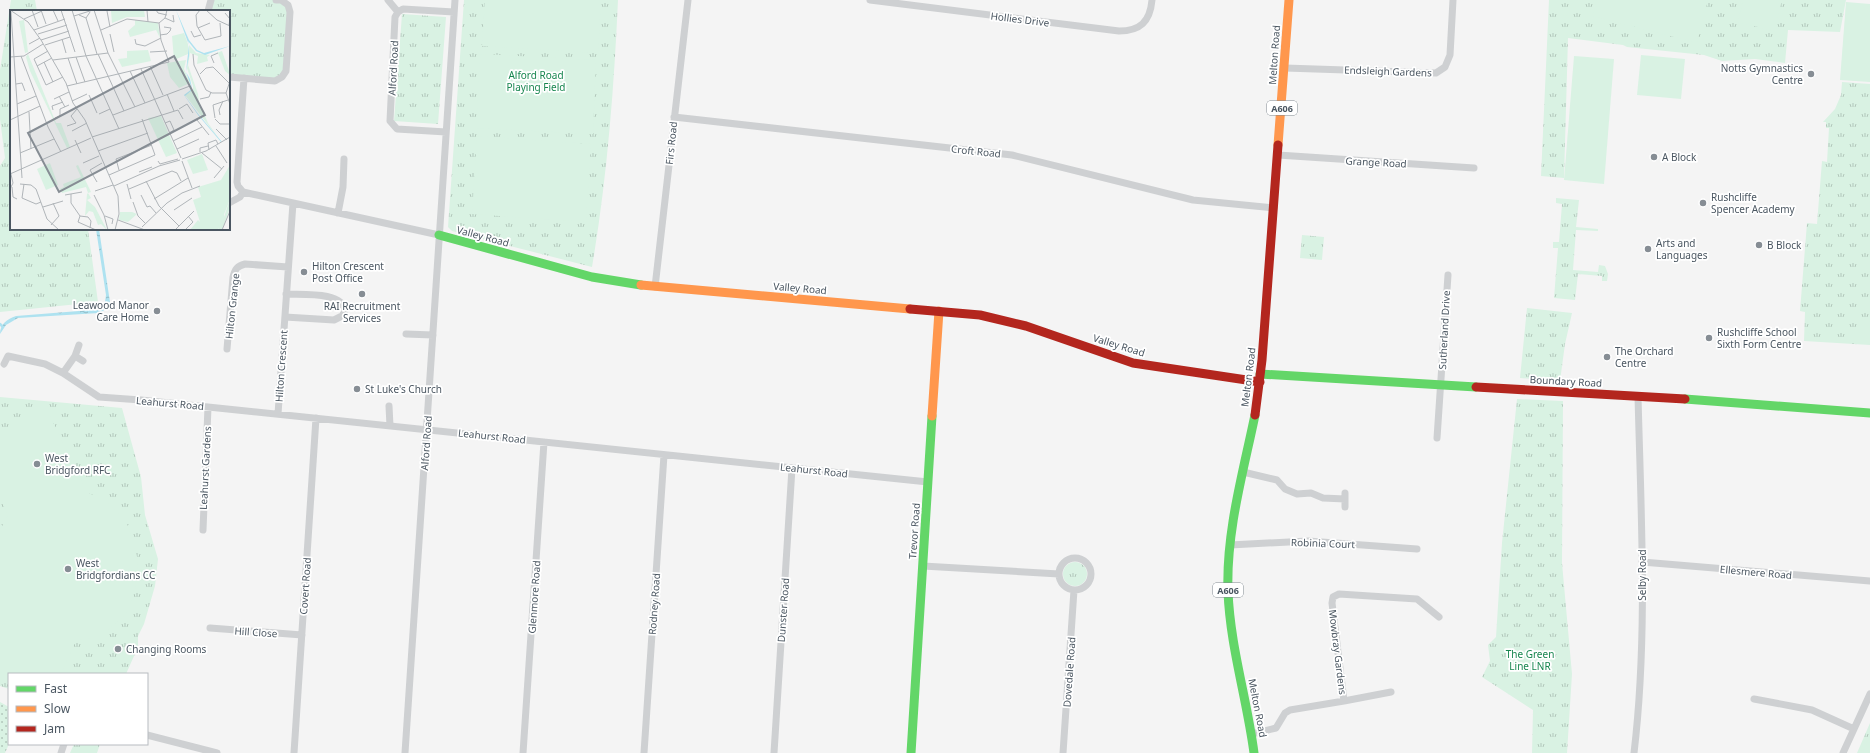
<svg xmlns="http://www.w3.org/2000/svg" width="1870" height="753" viewBox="0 0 1870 753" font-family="'Noto Sans',sans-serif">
<defs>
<pattern id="grass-tufts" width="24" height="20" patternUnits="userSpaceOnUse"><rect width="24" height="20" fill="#d9f2e3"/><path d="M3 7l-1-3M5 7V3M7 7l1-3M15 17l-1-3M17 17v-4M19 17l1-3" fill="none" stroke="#b2c7bb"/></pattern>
<pattern id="garden-dots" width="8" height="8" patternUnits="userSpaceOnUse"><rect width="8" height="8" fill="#d9f2e3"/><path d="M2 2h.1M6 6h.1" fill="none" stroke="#b2c7bb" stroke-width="1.8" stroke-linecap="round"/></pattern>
<pattern id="water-ripples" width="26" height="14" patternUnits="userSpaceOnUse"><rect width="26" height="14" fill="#aee2f0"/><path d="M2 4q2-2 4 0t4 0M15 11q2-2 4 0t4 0" fill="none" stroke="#90bac6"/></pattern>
</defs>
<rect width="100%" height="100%" fill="#f4f4f4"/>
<!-- grass -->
<path fill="url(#grass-tufts)" d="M 11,0 L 35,0 L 37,11 L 11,11 L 11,229 L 88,229 L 98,302 L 0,312 L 0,166 L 5,158 L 0,119 L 0,70 Z
M 211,0 L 276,0 L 288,5 L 286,71 L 275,81 L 229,77 L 229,11 L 208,11 Z
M 464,0 L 618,0 C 614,89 607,179 592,267 L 452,231 L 448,227 Z
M 1549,0 L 1846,0 L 1840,32 L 1788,30 L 1785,63 L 1755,59 L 1722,61 L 1704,55 L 1627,47 L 1623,45 L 1568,38 L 1564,178 L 1541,176 Z
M 402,14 L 446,17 L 438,124 L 394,121 Z
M 1842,82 L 1870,84 L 1870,345 L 1804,341 L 1805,312 L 1800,311 L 1807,223 L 1817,224 L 1822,161 L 1827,162 L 1829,128 L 1826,128 L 1826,122 L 1823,122 L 1835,109 L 1841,95 Z
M 1556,198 L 1579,200 L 1576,227 L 1598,229 L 1598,231 L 1576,230 L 1573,270 L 1598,272 L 1599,265 L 1605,266 L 1608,274 L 1607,281 L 1602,281 L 1602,276 L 1578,274 L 1575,300 L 1554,298 L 1558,248 L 1553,248 L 1553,242 L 1559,242 L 1562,204 L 1556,203 Z
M 1302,235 L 1324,237 L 1322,260 L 1300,258 Z
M 1527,308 L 1572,313 L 1565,344 L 1560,381 L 1520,378 Z
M 0,397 L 122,408 L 141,477 L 145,515 L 158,559 L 155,586 L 144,624 L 138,636 L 138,647 L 126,674 L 9,674 L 9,689 L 0,686 Z
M 1517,399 L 1563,401 L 1562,563 L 1572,674 L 1567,753 L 1532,753 L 1533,710 L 1482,677 L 1490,661 L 1488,645 L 1496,637 L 1502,543 Z
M1063 574a12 12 0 1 1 24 0a12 12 0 1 1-24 0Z
M 1870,723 L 1870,753 L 1857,753 Z
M 74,744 L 100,744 L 97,753 L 70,753 Z"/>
<!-- garden -->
<path fill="url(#garden-dots)" d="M 0,702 L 9,707 L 9,744 L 5,753 L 0,753 Z"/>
<!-- pitch -->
<path fill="#d9f2e3" d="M 485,0 L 601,0 L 598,53 L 482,46 Z
M 1597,0 L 1708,0 L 1697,43 L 1593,16 Z
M 1743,0 L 1782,0 L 1774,31 L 1738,22 Z
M 1846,2 L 1870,4 L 1870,82 L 1840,80 Z
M 480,54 L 596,60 L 593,134 L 476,128 Z
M 1641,55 L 1685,59 L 1681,99 L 1637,95 Z
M 1574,56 L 1614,59 L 1604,184 L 1564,180 Z
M 477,136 L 591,144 L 586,222 L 472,214 Z
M 1848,330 L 1870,330 L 1870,338 L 1848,338 Z
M 46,408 L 87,492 L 106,502 L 121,515 L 128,526 L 138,560 L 135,591 L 125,615 L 108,630 L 92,638 L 76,640 L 61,674 L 9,674 L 9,676 L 0,672 L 0,530 L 8,515 L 0,498 L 0,431 Z"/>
<!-- water -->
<path fill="url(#water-ripples)" d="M 96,229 L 99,229 L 111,309 L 108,308 L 99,313 L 18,318 L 6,325 L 0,334 C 0,324 7,319 16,316 L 104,309 L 106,295 Z"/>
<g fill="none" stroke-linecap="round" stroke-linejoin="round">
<!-- stream -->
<path stroke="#aee2f0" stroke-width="2.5" d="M 0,324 L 2,326"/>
<!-- street -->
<path stroke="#ced0d2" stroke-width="7" d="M 388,0 L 398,12
M 870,0 L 1119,31 C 1140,31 1150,22 1152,0
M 208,11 L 211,0
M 1285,68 L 1436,73 L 1445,67 L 1450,55 L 1453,0
M 229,77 L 275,81 L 282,77 L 286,71 L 290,12 L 288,5 L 281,0 L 276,0
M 244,78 L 237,182 L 238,186 L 243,192 L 439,235
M 674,117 L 1012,155 L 1193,200 L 1274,208
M 446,132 L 397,129 L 390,121 L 395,17 L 398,12 L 403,9 L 454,12
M 1278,155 L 1474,168
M 229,203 L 240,197 L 243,192
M 338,213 L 343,187 L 344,159
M 655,287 L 688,0
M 285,317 L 334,320 L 342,316 L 345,311 C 343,291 302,295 286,294
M 406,334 L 433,335
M 227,349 L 233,277 C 235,269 237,266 245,264 L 288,267
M 75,356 L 83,361
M 4,364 L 8,356 L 45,364 L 63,373 L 99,397 L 141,400 L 928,482
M 63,373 L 75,356 L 79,345
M 389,406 L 390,426
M 278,414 L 293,203
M 1437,438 L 1448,275
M 1243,472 L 1277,480 L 1285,489 L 1297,494 L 1311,493 L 1323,498 L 1345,499
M 1345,507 L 1345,493
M 203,530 L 208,407
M 1230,545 L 1308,541 L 1417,549
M1059 574a16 16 0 1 1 32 0a16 16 0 1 1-32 0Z
M 1642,562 L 1870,581
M 923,566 L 1059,574
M 210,628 L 302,635
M 1754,699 L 1812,710 L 1854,729
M 1344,701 L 1391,692
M 1252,734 L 1276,728 L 1285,713 L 1290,710 L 1344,701 L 1332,603 L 1333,597 L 1339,594 L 1417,599 L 1439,617
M 147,735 L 217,753
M 61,753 L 64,744
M 294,753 L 316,418
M 405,753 L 455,0
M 523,753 L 544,442
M 644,753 L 664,455
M 774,753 L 792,468
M 1063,753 L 1074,590
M 1634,753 C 1648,635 1641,515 1638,396
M 1843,753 L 1870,694"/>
<!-- fast -->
<path stroke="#63d668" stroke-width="9" d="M 439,235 L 592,277 L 641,285
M 1260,374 L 1476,387
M 1685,399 L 1870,413
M 911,753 L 932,416
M 1254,753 C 1247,699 1230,646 1228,591 C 1226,532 1243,473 1255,415"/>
<!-- slow -->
<path stroke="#ff974d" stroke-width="9" d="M 1278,145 L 1289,0
M 641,285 L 910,309
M 932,416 L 939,311"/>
<!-- jam -->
<path stroke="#b3261e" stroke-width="9" d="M 910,309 L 980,315 L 1026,326 L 1133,363 L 1260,382
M 1476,387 L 1685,399
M 1255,415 L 1262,360 L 1278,145"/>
</g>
<!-- markers -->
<g fill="#868d94" stroke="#fff" stroke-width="1.5">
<circle cx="1811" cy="74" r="4"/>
<circle cx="1654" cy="157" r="4"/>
<circle cx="1703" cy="203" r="4"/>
<circle cx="1759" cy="245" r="4"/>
<circle cx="1648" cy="249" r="4"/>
<circle cx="304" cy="272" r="4"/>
<circle cx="362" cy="294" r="4"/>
<circle cx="157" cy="311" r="4"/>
<circle cx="1709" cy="338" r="4"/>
<circle cx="1607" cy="357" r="4"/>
<circle cx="357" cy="389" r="4"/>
<circle cx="37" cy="464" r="4"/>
<circle cx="68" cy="569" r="4"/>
<circle cx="118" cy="649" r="4"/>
</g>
<g text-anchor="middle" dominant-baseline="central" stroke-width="3.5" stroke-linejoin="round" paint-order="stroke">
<!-- shield labels -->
<g fill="#fff" stroke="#808990" stroke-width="1">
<rect x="1267" y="101" width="30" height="14" rx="3"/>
<rect x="1213" y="583" width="30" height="14" rx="3"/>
</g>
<g font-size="9" font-weight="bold" fill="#4a5661">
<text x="1282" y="108">A606</text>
<text x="1228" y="590">A606</text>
</g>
<!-- street labels -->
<g font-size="10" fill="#4a5661" stroke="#fff">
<text transform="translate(1020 19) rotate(7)">Hollies Drive</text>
<text transform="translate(1274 55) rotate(-86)">Melton Road</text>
<text transform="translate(393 68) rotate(-87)">Alford Road</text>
<text transform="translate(1388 71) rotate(2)">Endsleigh Gardens</text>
<text transform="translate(671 143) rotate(-84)">Firs Road</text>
<text transform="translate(976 151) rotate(6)">Croft Road</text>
<text transform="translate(1376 162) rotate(3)">Grange Road</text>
<text transform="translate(483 236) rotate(15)">Valley Road</text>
<text transform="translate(800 288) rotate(5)">Valley Road</text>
<text transform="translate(232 306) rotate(-84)">Hilton Grange</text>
<text transform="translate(1444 330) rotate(-87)">Sutherland Drive</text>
<text transform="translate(1119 345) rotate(17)">Valley Road</text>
<text transform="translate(281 366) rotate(-86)">Hilton Crescent</text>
<text transform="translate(1248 377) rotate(-83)">Melton Road</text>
<text transform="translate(1566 381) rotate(3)">Boundary Road</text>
<text transform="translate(170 403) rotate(5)">Leahurst Road</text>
<text transform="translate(492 436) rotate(6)">Leahurst Road</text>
<text transform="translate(426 443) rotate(-86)">Alford Road</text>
<text transform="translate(205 468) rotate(-87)">Leahurst Gardens</text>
<text transform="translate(814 470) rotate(6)">Leahurst Road</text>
<text transform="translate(914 531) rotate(-86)">Trevor Road</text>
<text transform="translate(1323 543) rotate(2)">Robinia Court</text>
<text transform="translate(1756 572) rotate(5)">Ellesmere Road</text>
<text transform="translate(1642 575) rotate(-90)">Selby Road</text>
<text transform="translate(305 586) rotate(-86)">Covert Road</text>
<text transform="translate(534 597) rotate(-86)">Glenmore Road</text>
<text transform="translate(654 604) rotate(-86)">Rodney Road</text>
<text transform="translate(783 610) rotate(-86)">Dunster Road</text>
<text transform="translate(256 632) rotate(4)">Hill Close</text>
<text transform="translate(1338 652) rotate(83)">Mowbray Gardens</text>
<text transform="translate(1069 672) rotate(-86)">Dovedale Road</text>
<text transform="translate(1258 708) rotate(79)">Melton Road</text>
</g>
<!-- poi labels -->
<g font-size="10" fill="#4a5661" stroke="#fff" text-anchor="start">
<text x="1803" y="68" text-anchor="end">Notts Gymnastics<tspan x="1803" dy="12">Centre</tspan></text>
<text x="1662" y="157">A Block</text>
<text x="1711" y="197">Rushcliffe<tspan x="1711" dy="12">Spencer Academy</tspan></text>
<text x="1656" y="243">Arts and<tspan x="1656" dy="12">Languages</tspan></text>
<text x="1767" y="245">B Block</text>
<text x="312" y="266">Hilton Crescent<tspan x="312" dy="12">Post Office</tspan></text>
<text x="149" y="305" text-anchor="end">Leawood Manor<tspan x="149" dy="12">Care Home</tspan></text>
<text x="362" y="306" text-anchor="middle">RAI Recruitment<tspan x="362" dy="12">Services</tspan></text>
<text x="1717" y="332">Rushcliffe School<tspan x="1717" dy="12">Sixth Form Centre</tspan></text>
<text x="1615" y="351">The Orchard<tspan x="1615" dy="12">Centre</tspan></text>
<text x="365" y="389">St Luke's Church</text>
<text x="45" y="458">West<tspan x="45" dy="12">Bridgford RFC</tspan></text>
<text x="76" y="563">West<tspan x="76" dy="12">Bridgfordians CC</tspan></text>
<text x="126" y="649">Changing Rooms</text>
</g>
<!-- park labels -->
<g font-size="10" fill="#17864f" stroke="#fff">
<text x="536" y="75">Alford Road<tspan x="536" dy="12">Playing Field</tspan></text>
<text x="1530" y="654">The Green<tspan x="1530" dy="12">Line LNR</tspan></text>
</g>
</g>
<!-- overview -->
<g transform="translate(10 10)">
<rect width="220" height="220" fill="#f4f4f4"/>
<path d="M 14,10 L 18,42 L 15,43 L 9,11 ZM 125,10 L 148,13 L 150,28 L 146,20 L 120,27 L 118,21 L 125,15 ZM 179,35 L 186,43 L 200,45 L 197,47 L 198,51 L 187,54 L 188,46 L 180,43 L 178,55 L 188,84 L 189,92 L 198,113 L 212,133 L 175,85 L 183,80 L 183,76 L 177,58 ZM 212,41 L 220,64 L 220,65 L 215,61 L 208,43 L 201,45 ZM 18,44 L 46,113 L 51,113 L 60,137 L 57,138 L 20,61 L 16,47 ZM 176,50 L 174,59 L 180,73 L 169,78 L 160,67 L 157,53 ZM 151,106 L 167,143 L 156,147 L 138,108 ZM 40,153 L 48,175 L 36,180 L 27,159 ZM 68,155 L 81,182 L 78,183 L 76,177 L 52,183 L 50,179 L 54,177 L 53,174 L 71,167 L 66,156 ZM 220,155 L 220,189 L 208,220 L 180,220 L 188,210 L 190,212 L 183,190 L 191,187 L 188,177 L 211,170 ZM 78,183 L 81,188 L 77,190 L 85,197 L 97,220 L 91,214 L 88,215 L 83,202 L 79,201 L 75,206 L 77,184 ZM 110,202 L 122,202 L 127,204 L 118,212 L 109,210 Z" fill="#d9f2e3"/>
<path d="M 192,144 L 198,160 L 183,164 L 177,150 ZM 220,189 L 220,198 L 212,220 L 209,220 L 208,212 L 214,204 L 214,207 Z" fill="#d9f2e3"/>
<path d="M 134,0 L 135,7 L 117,7 L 102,13 L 101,1 ZM 174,23 L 178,34 L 178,44 L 164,50 L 162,26 ZM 138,40 L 141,51 L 112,57 L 108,49 L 117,48 L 117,41 Z" fill="#d9f2e3"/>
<path d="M 174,51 L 173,65 L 179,69 L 175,75 L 164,69 L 160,62 L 163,52 ZM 156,121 L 164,138 L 154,142 L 147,125 Z" fill="#d9f2e3"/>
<path d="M 166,0 L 179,30 L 187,40 L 194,43 L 220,36 L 195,45 L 186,41 L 178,31 L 179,35 L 179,46 L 176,62 L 180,69 L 182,78 L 181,81 L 175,86 L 189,105 L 212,132 L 211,132 L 188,105 L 174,85 L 182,79 L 176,62 L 179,35 Z" fill="#aee2f0"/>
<path fill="none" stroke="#b0b5b9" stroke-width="1" d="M 0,0 L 18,12 L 31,30 L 56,73 L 63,93 L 75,110 L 108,186 L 109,204 L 105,220M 22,0 L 28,17M 31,0 L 36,14M 43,0 L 48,11M 51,0 L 65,42M 62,0 L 76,46 L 109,119M 84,0 L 98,43M 137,0 L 138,12M 146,0 L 148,3 L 157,5M 190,0 L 186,5 L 187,16 L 195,30 L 211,26 L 210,13M 196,0 L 207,10 L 220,16M 97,1 L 100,17M 1,2 L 12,168M 215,3 L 220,9 L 219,15M 69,5 L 76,8 L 80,2M 64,6 L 83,0M 76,8 L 87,44M 155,8 L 164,12 L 163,5M 14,9 L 32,1M 188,18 L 200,13M 24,20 L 55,9M 91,20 L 117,9 L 149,13 L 155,8 L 157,0M 181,21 L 184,27 L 191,25M 28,24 L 57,15M 100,24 L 104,42M 150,25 L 157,24 L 160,21 L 161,18 L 154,17M 52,29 L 56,43M 125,29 L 126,34 L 135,36 L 151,28M 31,30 L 59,21M 19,34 L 30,28M 35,35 L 60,27M 140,42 L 157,41M 98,43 L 125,97M 88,44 L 114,101M 183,44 L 184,55 L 196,80 L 202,83 L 216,83M 11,46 L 38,117 L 51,142M 0,47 L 14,46 L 33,34M 66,47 L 75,72M 58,48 L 67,74M 43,50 L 98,43M 34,52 L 43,72M 204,53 L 201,46 L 208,43M 27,56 L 42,48M 140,56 L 153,85M 131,59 L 171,148M 120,61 L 135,93M 190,64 L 196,58 L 203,57 L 219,73M 220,71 L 216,83 L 220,94M 6,74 L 12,73 L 15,81M 36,75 L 24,49 L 38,41M 36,75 L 53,67M 57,76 L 159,52 L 151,30 L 149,13M 157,84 L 164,101M 79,85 L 87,103M 49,86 L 55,97M 44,89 L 59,82M 190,89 L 199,87 L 201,82M 62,91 L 77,84M 7,94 L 26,86M 169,99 L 177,94 L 183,103M 43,100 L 42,96 L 53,92M 19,102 L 21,139M 89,104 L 100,99M 103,105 L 180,76M 210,105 L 209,100 L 213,91M 45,108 L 50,106 L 50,99 L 59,95M 205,108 L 203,95 L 218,90M 205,109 L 210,114 L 220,114M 0,110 L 30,96M 187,110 L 199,125M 155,113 L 160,111 L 164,120 L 159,123M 57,116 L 66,113 L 61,106 L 67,99M 206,119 L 217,130M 62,121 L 77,113M 82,127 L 168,100 L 173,109M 65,130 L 71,143M 163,131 L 192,117M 206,136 L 217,153M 167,139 L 189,129M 199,140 L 198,133 L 206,130 L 208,134M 88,141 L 138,123M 190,142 L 190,138 L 198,136M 10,143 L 44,129M 192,143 L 212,159M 172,149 L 196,141 L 220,127M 148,151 L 150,154 L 168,149M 172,151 L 182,178M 73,153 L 89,146M 0,160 L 3,173 L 0,179M 109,160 L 106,149 L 142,135M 129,162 L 142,157M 0,164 L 81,128M 99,165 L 145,145 L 132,109M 204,168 L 214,156M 136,171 L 149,196 L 169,216M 87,172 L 80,160 L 92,153M 10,174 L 21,175 L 26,179 L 37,209 L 49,220M 14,174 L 12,188 L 26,194 L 31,192M 117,174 L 121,189M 104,176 L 149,156 L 170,150M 2,177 L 3,187 L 7,189M 119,179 L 162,161 L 167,163 L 171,171M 85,181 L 103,175M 61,184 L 61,193 L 70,206M 55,185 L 72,182M 84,185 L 94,205 L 98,220M 131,185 L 137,197 L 140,196 L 146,203M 144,189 L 178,168M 123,192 L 128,206 L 135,213M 33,197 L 53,191M 164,200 L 182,188M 95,206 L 103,209 L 102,214M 108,210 L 135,220M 68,212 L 70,206 L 78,207 L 81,211 L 80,218M 68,212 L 86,220M 41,215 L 49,206 L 43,193M 132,217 L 157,193 L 172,183 L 190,176M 165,220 L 184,201M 175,220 L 183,212 L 178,206M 212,220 L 220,201"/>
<path fill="#868d94" fill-opacity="0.15" stroke="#868d94" stroke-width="2" d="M 164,46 L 195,105 L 49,182 L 18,123 Z"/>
<rect width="220" height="220" fill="none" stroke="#4a5661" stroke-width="2"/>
</g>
<!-- legend -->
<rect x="8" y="673" width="140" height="72" fill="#ffffff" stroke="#b7bbc0"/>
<rect x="16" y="686" width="20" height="6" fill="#63d668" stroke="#b7bbc0"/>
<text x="44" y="693" font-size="12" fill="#4a5661">Fast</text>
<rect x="16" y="706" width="20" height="6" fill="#ff974d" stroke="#b7bbc0"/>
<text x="44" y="713" font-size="12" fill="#4a5661">Slow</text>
<rect x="16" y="726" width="20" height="6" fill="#b3261e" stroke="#b7bbc0"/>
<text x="44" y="733" font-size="12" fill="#4a5661">Jam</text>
</svg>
